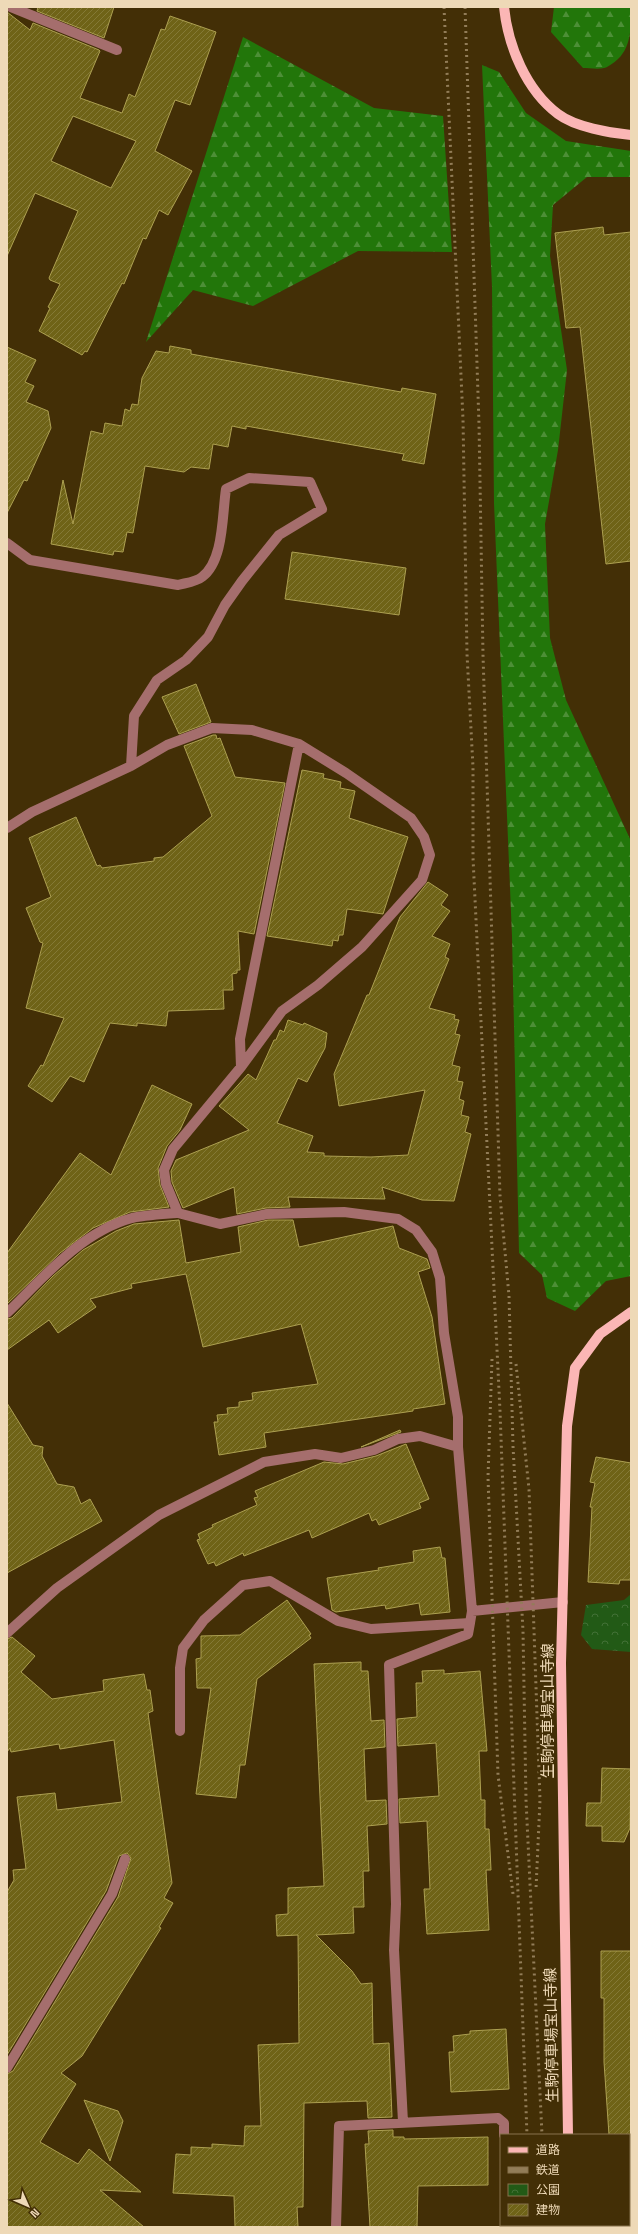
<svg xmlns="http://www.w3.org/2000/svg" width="638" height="2234" viewBox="0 0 638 2234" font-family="'Space Grotesk','Noto Sans JP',sans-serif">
<defs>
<pattern id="forest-firs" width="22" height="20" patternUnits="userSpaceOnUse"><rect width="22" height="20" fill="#22760a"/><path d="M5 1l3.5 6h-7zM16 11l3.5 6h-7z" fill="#4d8f37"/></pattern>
<pattern id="park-crowns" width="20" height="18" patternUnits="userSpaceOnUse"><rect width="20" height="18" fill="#225a16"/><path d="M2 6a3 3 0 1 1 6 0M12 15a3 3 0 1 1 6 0" fill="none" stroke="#427136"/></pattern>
<pattern id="building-hatch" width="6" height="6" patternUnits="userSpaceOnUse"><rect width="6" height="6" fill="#6f6317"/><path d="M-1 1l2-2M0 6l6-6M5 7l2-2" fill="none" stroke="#847936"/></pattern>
</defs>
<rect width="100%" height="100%" fill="#432f06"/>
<!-- forest -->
<path fill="url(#forest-firs)" d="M 554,7 L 631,7 C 631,31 632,54 607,67 C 602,70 589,68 583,68 L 551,32 Z
M 243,37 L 374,108 L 443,116 L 452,252 L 358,251 L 253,306 L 193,290 L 146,342 Z
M 482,65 L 499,72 L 526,113 L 566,141 L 631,151 L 631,177 L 587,177 L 553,205 L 550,256 L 567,370 L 558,450 L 545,524 L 550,638 L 566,700 L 631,841 L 631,1276 L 606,1281 L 575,1311 L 547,1298 L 542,1275 L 519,1253 L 512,936 L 494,503 L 492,287 Z"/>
<!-- park -->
<path fill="url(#park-crowns)" d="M 631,1594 L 631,1652 L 592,1649 L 581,1635 L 586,1605 L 624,1600 Z"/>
<!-- building -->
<path fill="url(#building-hatch)" stroke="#ada051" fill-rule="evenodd" d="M 38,7 L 114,7 L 104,38 L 37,11 Z
M 7,12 L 30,30 L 33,23 L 99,50 L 100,51 L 80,98 L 122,113 L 129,94 L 135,97 L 161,29 L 165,30 L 170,16 L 216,32 L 190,105 L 175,100 L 155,151 L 192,171 L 168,215 L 159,210 L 146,239 L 143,238 L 124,284 L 122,283 L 87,352 L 85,351 L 82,355 L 39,331 L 50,308 L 48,307 L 60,284 L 50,280 L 49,278 L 78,211 L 35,193 L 7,256 ZM 73,116 L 136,141 L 111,188 L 51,161 Z
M 603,227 L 604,235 L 631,232 L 631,561 L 606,564 L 580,327 L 566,328 L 555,233 Z
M 170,346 L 191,350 L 191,354 L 401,392 L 402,388 L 436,394 L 424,464 L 402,460 L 404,454 L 246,426 L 246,429 L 232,426 L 228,447 L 213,444 L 209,469 L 191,467 L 184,472 L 145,466 L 133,533 L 127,532 L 123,552 L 114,551 L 113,555 L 51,544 L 63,480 L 73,524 L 91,431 L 103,434 L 105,423 L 122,426 L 125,409 L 130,411 L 132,404 L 138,405 L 142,378 L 156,351 L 169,353 Z
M 7,347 L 36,360 L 25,382 L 34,386 L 26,402 L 48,411 L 51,428 L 27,481 L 24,480 L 7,513 Z
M 292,552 L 406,568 L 399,615 L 285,599 Z
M 196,684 L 211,722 L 179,734 L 162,697 Z
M 213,735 L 216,735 L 217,739 L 220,738 L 235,777 L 285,783 L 254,934 L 238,931 L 240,970 L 237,970 L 237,973 L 232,974 L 233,990 L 223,990 L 224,1009 L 168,1011 L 166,1026 L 137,1023 L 137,1026 L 110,1023 L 84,1082 L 70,1076 L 52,1102 L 28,1086 L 41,1065 L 43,1066 L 64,1018 L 26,1008 L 43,943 L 40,942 L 26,908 L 51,897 L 29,838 L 76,817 L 97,866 L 100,865 L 102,868 L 154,861 L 154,858 L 163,857 L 212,816 L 184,746 Z
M 302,770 L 324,774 L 323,778 L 341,782 L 340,788 L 355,791 L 349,818 L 408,837 L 383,914 L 347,909 L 343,935 L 339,935 L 338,941 L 333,940 L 332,946 L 267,936 Z
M 428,882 L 448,895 L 441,905 L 450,911 L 432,936 L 450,944 L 445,957 L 449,959 L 429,1008 L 455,1015 L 454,1019 L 459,1020 L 455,1034 L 460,1035 L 452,1065 L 460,1067 L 457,1081 L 463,1082 L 459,1099 L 464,1101 L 461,1115 L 469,1117 L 465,1132 L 471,1134 L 454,1201 L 422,1200 L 382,1187 L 385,1199 L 288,1197 L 290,1207 L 266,1208 L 237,1214 L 234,1187 L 183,1208 L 172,1182 L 171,1171 L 176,1160 L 249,1130 L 219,1106 L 248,1074 L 256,1080 L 274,1040 L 276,1040 L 280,1030 L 284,1032 L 288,1020 L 303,1025 L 304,1023 L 327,1033 L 325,1048 L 307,1082 L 298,1078 L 277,1123 L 313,1136 L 307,1152 L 324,1153 L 324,1156 L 371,1157 L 408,1155 L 425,1090 L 339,1106 L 334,1074 L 367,995 L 369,995 L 400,917 Z
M 152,1085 L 192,1104 L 180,1130 L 167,1146 L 158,1168 L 160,1185 L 169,1207 L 130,1212 L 93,1228 L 60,1253 L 7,1304 L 7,1253 L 80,1153 L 111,1175 Z
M 179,1220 L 186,1263 L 241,1252 L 238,1227 L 268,1220 L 293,1220 L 299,1247 L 393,1226 L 399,1248 L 427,1259 L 430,1268 L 418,1272 L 432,1317 L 445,1404 L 413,1409 L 413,1411 L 264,1433 L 266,1447 L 219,1455 L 214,1422 L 218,1422 L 217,1415 L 228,1414 L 227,1408 L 239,1407 L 239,1402 L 253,1400 L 252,1393 L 318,1384 L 301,1324 L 203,1347 L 186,1274 L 131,1284 L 132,1288 L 90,1299 L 96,1307 L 58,1333 L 49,1320 L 7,1350 L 7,1319 L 12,1318 L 53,1276 L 83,1250 L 116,1231 L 134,1224 Z
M 7,1403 L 33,1445 L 43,1447 L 42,1456 L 57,1484 L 74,1487 L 81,1504 L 90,1499 L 102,1521 L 7,1573 Z
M 400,1430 L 401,1432 L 361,1447 Z
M 406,1444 L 429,1499 L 419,1503 L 421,1508 L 379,1525 L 376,1519 L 372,1521 L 369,1513 L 312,1538 L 309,1530 L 244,1556 L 243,1553 L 216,1566 L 214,1562 L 208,1564 L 197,1540 L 200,1539 L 198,1534 L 213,1527 L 212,1525 L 257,1505 L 254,1498 L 258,1497 L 255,1491 L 324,1462 L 343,1464 L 376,1456 Z
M 596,1457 L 631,1463 L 631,1580 L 620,1580 L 619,1584 L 588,1582 L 592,1507 L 590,1507 L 595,1483 L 590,1482 Z
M 440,1547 L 442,1558 L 445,1558 L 450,1612 L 421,1615 L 419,1603 L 386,1609 L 385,1605 L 336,1612 L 332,1610 L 327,1578 L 379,1570 L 378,1568 L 414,1562 L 413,1551 Z
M 287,1600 L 311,1634 L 309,1635 L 311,1638 L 257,1679 L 245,1765 L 240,1765 L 236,1798 L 196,1794 L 211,1688 L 197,1688 L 196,1659 L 201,1658 L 201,1636 L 240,1635 Z
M 12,1637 L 35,1656 L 21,1672 L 52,1699 L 104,1691 L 103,1680 L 144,1674 L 147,1690 L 150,1690 L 153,1711 L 148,1713 L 172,1883 L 164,1898 L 173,1903 L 159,1927 L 161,1928 L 82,2056 L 61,2073 L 76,2084 L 40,2142 L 78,2164 L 89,2149 L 141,2192 L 100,2190 L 144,2227 L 7,2227 L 7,2074 L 13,2071 L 118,1897 L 131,1858 L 127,1853 L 119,1856 L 106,1891 L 7,2055 L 7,1892 L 14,1880 L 13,1870 L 26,1869 L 17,1797 L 55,1793 L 57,1810 L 122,1802 L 114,1740 L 60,1749 L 59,1744 L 11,1752 L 10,1748 L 7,1752 L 7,1639 Z
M 361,1662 L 361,1671 L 368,1671 L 371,1721 L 384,1720 L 385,1747 L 364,1749 L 366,1801 L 386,1800 L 387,1824 L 367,1826 L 369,1871 L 363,1871 L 364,1907 L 353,1907 L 354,1933 L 316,1935 L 352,1971 L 361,1984 L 372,1983 L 373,2044 L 389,2043 L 392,2117 L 368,2118 L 367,2101 L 304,2103 L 303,2207 L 297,2207 L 298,2227 L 235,2227 L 234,2196 L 173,2193 L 176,2154 L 191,2155 L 191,2147 L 212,2148 L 212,2144 L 244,2146 L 245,2126 L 261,2126 L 258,2045 L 299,2043 L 298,1935 L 277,1936 L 276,1915 L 288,1914 L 288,1888 L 324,1886 L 314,1664 Z
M 444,1670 L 444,1674 L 480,1671 L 487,1751 L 479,1751 L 481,1800 L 485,1800 L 485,1829 L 489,1829 L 491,1870 L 486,1870 L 489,1930 L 427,1934 L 424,1889 L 430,1889 L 427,1821 L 400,1823 L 399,1799 L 439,1796 L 436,1743 L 398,1746 L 397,1719 L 417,1717 L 416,1683 L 423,1683 L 422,1671 Z
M 602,1768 L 631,1769 L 630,1828 L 624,1842 L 602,1841 L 602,1826 L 586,1826 L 587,1803 L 601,1803 Z
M 601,1951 L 631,1951 L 631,2135 L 609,2135 L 604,2062 L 604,1998 L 601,1998 Z
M 506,2029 L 509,2089 L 451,2092 L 449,2052 L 454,2052 L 453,2036 L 470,2034 L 470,2031 Z
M 84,2100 L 118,2111 L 123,2121 L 110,2161 Z
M 393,2130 L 393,2137 L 404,2137 L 404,2139 L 488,2137 L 488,2185 L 418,2186 L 417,2227 L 370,2227 L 365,2144 L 369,2144 L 368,2131 Z"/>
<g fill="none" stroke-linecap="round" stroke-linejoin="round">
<!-- minor -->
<path stroke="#a56e6d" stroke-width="10" d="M 11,7 L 117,50
M 7,543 L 30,560 L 178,585 C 185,583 196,582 202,577 C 224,561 222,515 226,489 L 249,478 L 310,482 L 322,509 L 279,535 L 242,581 L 225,605 L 208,637 L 186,660 L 157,680 L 134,716 L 131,766
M 7,828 L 32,812 L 131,766 L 167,745 L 212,728 L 252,730 L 299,744 L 346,773 L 411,818 L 424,837 L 430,855 L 422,880 L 362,947 L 318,985 L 282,1011 L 241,1067 L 173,1149 L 164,1170 L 166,1184 L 178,1213 L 220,1224 L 267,1214 L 344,1212 L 398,1219 L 416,1230 L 432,1252 L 440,1278 L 444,1333 L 458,1417 L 458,1447 L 472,1611 L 470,1623 L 371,1629 L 338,1621 L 270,1581 L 243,1585 L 204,1620 L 183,1648 L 180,1668 L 180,1731
M 241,1067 L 240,1039 L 299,744
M 7,1313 C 43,1278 81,1232 132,1218 C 147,1215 163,1214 178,1213
M 472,1611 L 563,1602
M 7,1633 L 57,1588 L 159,1515 L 264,1462 L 315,1454 L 341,1458 L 374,1450 L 398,1439 L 420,1436 L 458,1447
M 7,2068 L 112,1894 L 125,1859
M 403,2122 L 394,1950 L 396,1904 L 389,1665 L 468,1634 L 470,1623
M 506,2225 L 506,2227
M 336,2227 L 339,2126 L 498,2118 L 504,2123 L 504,2135"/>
<!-- major -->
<path stroke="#fbb6b5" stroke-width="10" d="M 504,7 C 508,46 526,90 558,114 C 575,127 610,133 631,135
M 568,2135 L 561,1663 L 567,1426 L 575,1368 L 600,1334 L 631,1312
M 571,2225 L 572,2227"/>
<!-- rail -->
<path stroke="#927d58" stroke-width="3" stroke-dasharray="2 4" stroke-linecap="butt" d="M 444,7 L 463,419 L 467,654 L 473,767 L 473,858 L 500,1411 L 527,2135
M 465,7 L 479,424 L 483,655 L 500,1196 L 509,1296 L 513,1446 L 523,1631 L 526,1800 L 542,2135
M 492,1359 L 488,1477 L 498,1775 L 513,1894
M 516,1364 L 529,1489 L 540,1800 L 536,1889
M 531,2225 L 531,2227
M 546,2225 L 546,2227"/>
</g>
<g text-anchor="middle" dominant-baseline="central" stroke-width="4" stroke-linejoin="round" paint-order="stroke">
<!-- street labels -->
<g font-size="15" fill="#eed9b7" stroke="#432f06">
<text transform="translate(547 1711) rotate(-90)">生駒停車場宝山寺線</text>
<text transform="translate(551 2035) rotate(-91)">生駒停車場宝山寺線</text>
</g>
</g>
<!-- border -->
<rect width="638" height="2234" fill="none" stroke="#eed9b7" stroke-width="16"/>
<!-- legend -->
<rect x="500" y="2134" width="130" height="92" fill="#432f06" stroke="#87734d"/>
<rect x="508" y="2147" width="20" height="6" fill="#fbb6b5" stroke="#87734d"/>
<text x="536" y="2154" font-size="12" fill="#eed9b7">道路</text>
<rect x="508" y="2167" width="20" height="6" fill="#927d58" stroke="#87734d"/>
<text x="536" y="2174" font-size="12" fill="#eed9b7">鉄道</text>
<rect x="508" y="2184" width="20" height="12" fill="url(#park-crowns)" stroke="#87734d"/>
<text x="536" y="2194" font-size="12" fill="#eed9b7">公園</text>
<rect x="508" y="2204" width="20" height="12" fill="url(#building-hatch)" stroke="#87734d"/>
<text x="536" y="2214" font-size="12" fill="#eed9b7">建物</text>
<!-- north arrow -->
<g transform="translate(28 2206) rotate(135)" stroke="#432f06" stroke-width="3" paint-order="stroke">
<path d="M0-3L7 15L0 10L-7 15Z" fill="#eed9b7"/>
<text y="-6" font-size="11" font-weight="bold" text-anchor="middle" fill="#eed9b7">N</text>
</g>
</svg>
